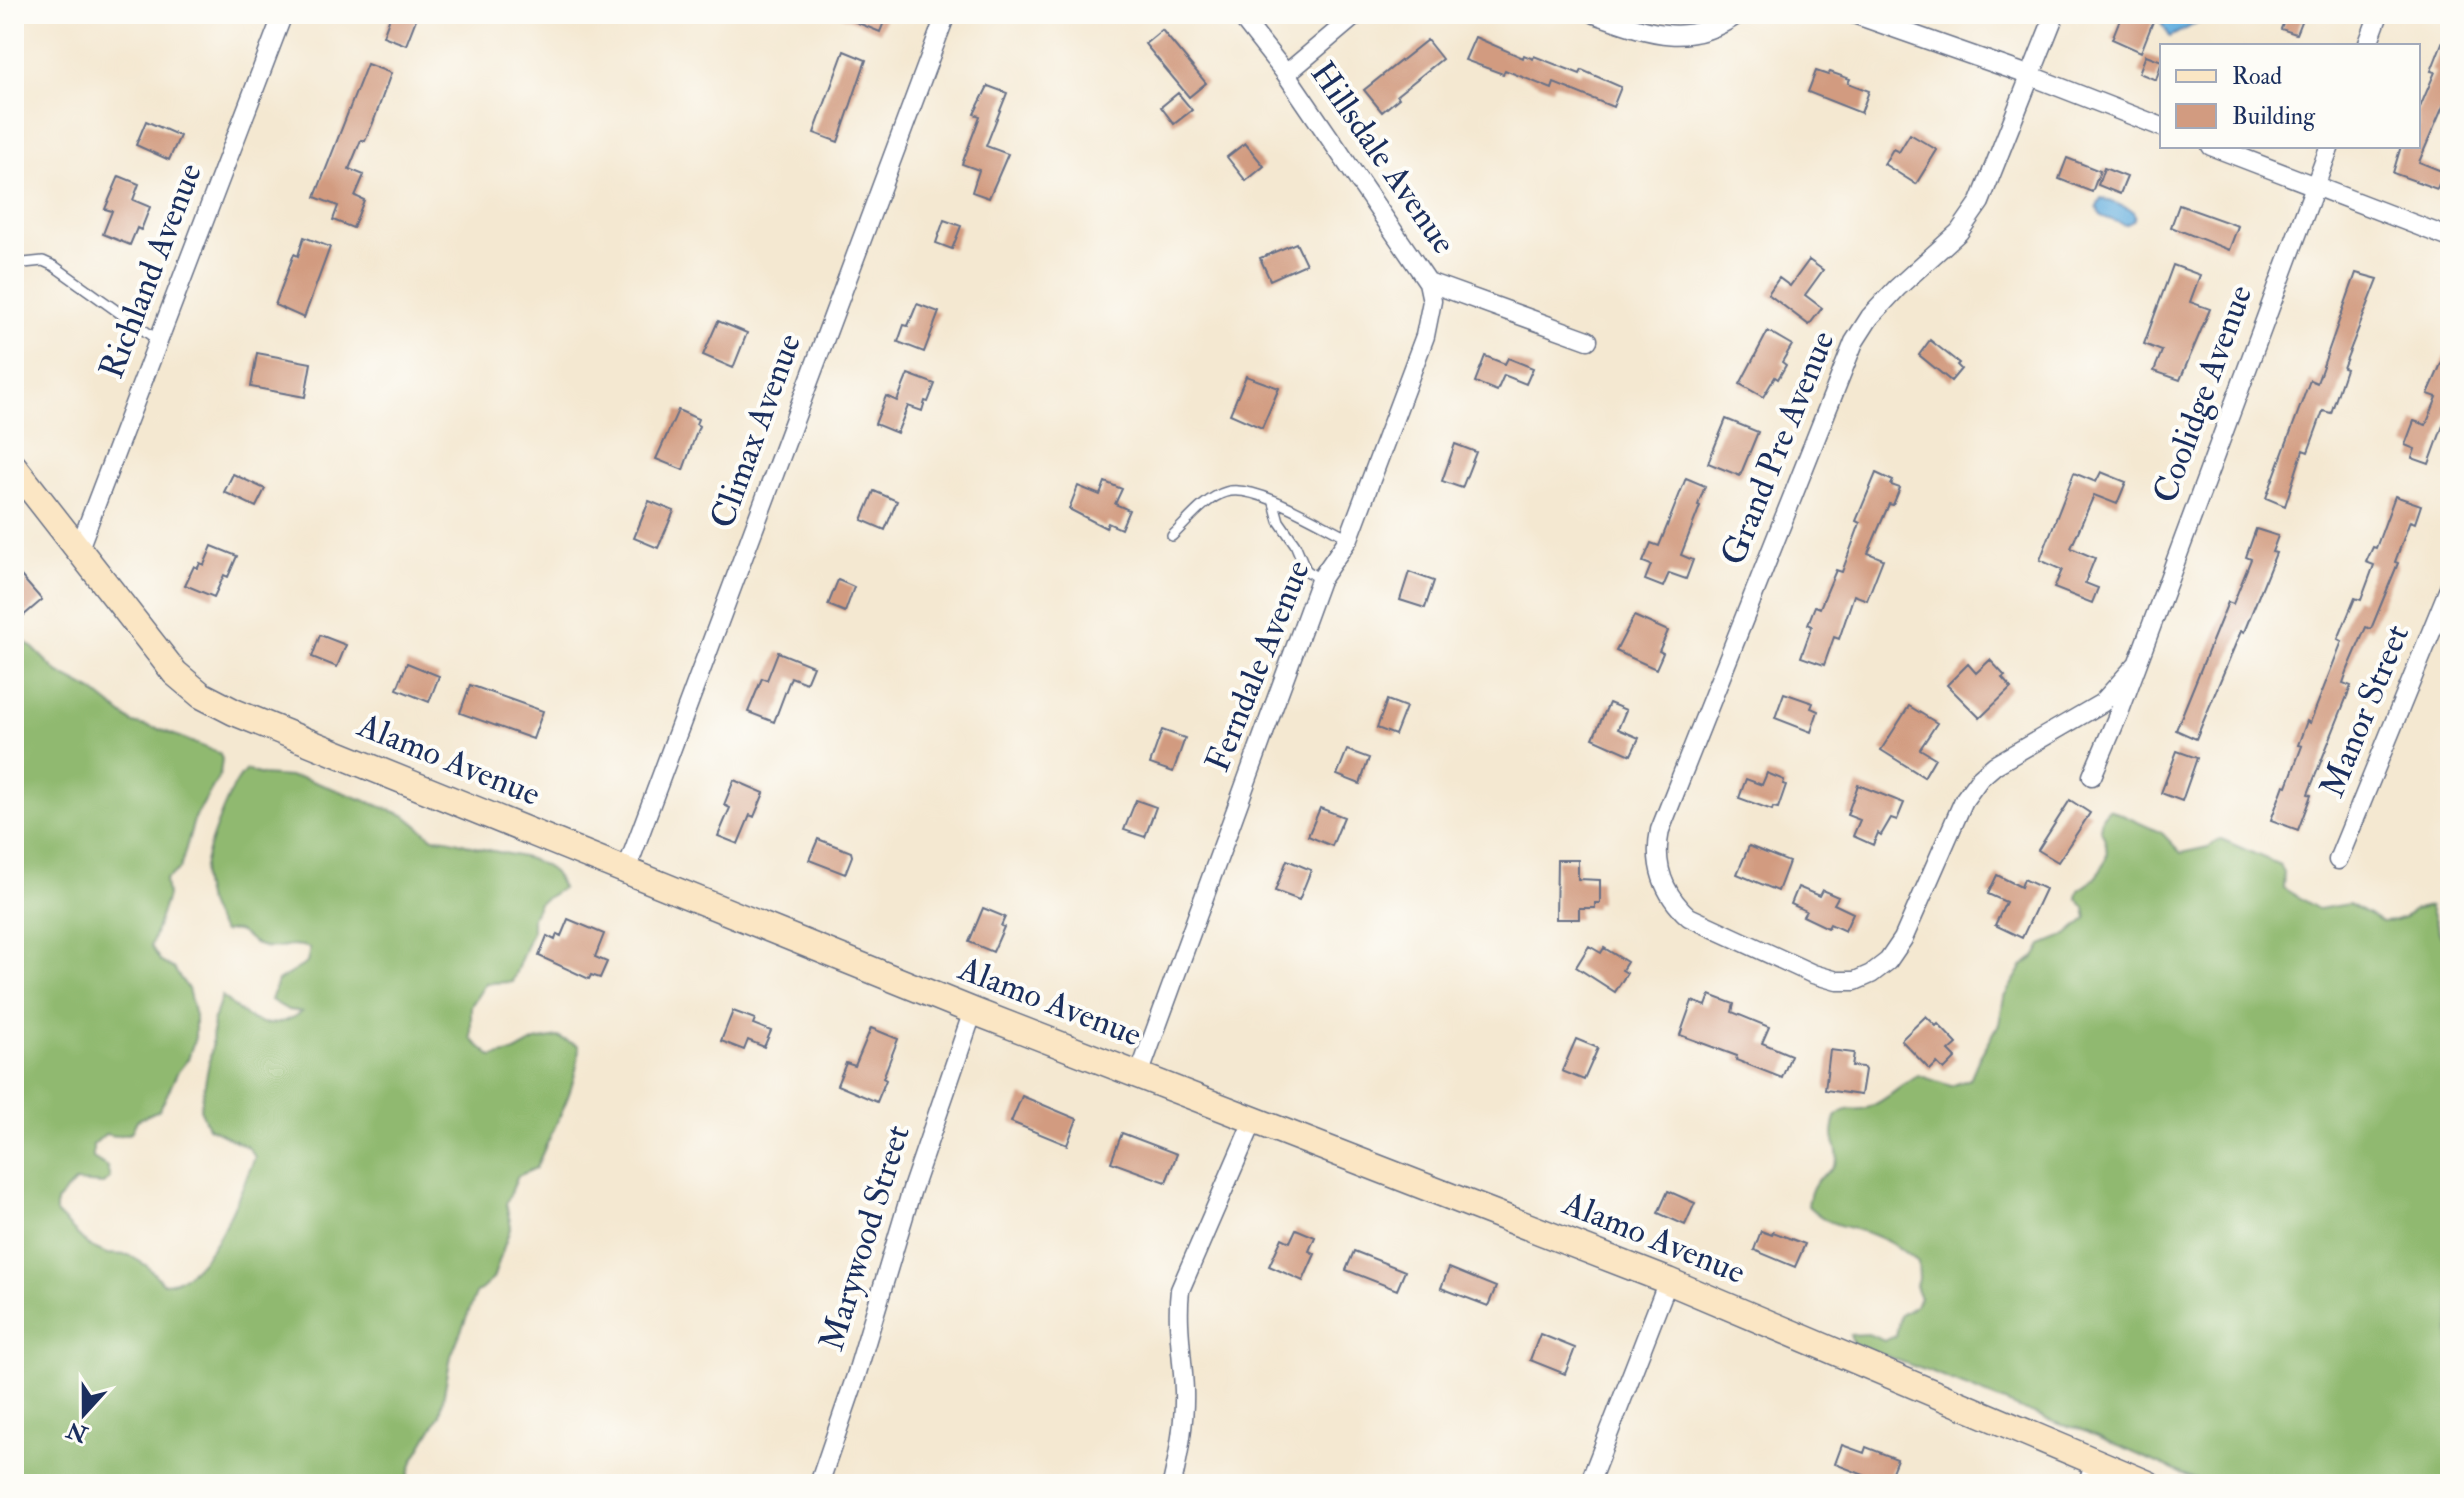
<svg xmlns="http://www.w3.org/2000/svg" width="2464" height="1498" viewBox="0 0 2464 1498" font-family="'IM FELL Double Pica',serif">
<rect width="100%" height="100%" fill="#fdfcf7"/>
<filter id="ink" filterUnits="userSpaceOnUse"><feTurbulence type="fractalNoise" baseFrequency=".0125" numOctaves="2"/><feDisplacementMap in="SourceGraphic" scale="16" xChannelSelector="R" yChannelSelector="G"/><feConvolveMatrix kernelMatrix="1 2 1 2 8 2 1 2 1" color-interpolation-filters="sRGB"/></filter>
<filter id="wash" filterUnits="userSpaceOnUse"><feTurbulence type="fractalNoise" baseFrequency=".006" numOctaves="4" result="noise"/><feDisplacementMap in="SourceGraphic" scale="32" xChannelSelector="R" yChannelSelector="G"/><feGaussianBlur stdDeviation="1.8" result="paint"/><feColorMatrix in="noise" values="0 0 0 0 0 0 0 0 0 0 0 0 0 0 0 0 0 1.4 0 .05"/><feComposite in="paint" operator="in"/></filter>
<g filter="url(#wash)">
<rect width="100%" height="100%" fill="#f4e8d1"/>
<!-- forest -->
<path fill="#90b96f" stroke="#567466" stroke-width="2" d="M 14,634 L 33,648 L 57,672 L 93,691 L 133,723 L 162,730 L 219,753 L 222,759 L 220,774 L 194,820 L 180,869 L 165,880 L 167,896 L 151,946 L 161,962 L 174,969 L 188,989 L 195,1016 L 195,1037 L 188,1059 L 177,1073 L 164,1101 L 159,1110 L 137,1120 L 131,1133 L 116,1136 L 105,1134 L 93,1145 L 93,1158 L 107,1167 L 110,1178 L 103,1184 L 75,1182 L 56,1202 L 56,1213 L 89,1246 L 107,1254 L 129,1255 L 147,1266 L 163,1283 C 208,1284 240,1193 255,1157 L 248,1147 L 208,1127 L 200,1109 L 212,1047 L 213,1022 L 222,996 C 249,1022 269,1035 302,1012 L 288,1010 L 271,1000 L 278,981 L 307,963 L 310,948 C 289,941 281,950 264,947 C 246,944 246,925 223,932 C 212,918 201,891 203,873 C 206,850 229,785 246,770 L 262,775 L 303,778 L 334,789 L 406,816 L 433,838 C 451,838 458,842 475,847 C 500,854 532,854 553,872 C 557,876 559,883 562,888 L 539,903 L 532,917 L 532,931 L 512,982 L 486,983 L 471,1006 L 471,1039 L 492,1057 L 515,1052 L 535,1041 L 558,1037 L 579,1046 C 578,1089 552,1129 536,1168 L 518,1176 L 506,1204 L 511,1226 L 493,1279 L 476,1294 L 451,1356 L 440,1415 L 413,1461 L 406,1484 L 14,1484 Z
M 2109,809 L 2162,833 L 2181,853 L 2208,847 L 2221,839 L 2280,865 L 2284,873 L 2283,888 L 2318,909 L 2349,904 L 2382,922 L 2395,921 L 2404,918 L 2413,910 L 2429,906 L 2441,937 L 2450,947 L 2450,1484 L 2212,1484 L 2194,1479 L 2077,1428 L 2061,1425 L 1938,1375 L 1853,1344 L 1850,1335 L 1868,1334 L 1884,1341 L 1896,1336 L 1900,1315 L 1916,1305 L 1920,1298 L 1915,1286 L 1919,1278 L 1918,1262 C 1904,1250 1889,1241 1873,1235 C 1845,1224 1832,1229 1808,1206 C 1812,1170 1832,1179 1837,1160 C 1840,1151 1833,1144 1833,1135 C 1833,1129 1835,1122 1836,1116 C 1851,1105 1852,1112 1867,1108 C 1887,1101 1900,1085 1918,1075 L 1951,1086 L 1970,1079 L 1979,1058 L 1999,1024 L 2004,997 L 2023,966 L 2036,956 L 2042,945 L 2067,935 L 2087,918 L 2085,908 L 2077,898 L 2079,890 C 2103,876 2115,854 2100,829 L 2102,817 Z"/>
<!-- water -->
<path fill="#68b0df" stroke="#42709e" stroke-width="2" d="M 2177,14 L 2198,14 L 2202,20 L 2170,37 L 2161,21 Z
M 2101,198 L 2132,210 L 2135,215 L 2133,221 L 2125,225 L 2101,216 L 2097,207 Z"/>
<g id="blocks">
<!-- building -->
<path fill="#d29b80" d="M 391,14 L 418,14 L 406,45 L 383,36 Z
M 836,14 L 887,14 L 880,32 Z
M 2122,14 L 2156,14 L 2141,52 L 2112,39 Z
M 2287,14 L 2304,14 L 2296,34 L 2281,29 Z
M 2449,25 L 2450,90 L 2419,162 L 2444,172 L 2437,189 L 2393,173 L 2401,146 L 2418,146 L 2418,112 L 2435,72 L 2431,71 Z
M 1162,30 L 1206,83 L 1189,97 L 1145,44 Z
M 1475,37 L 1523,58 L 1524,55 L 1533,59 L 1534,56 L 1580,74 L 1582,70 L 1621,87 L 1613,107 L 1554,83 L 1552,89 L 1505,70 L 1503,74 L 1465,60 Z
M 1427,40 L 1442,59 L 1397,95 L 1399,98 L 1382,112 L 1364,90 Z
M 844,51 L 866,60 L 838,142 L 814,133 Z
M 2146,55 L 2162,61 L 2156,80 L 2139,73 Z
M 367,64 L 391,73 L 373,123 L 365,141 L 361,140 L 349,169 L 364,175 L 355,196 L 364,200 L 353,228 L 333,220 L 338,206 L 315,197 Z
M 1816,71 L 1828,75 L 1830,72 L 1850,79 L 1848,83 L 1869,91 L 1861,113 L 1808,92 Z
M 988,86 L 1007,93 L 986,146 L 1008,154 L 989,198 L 972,192 L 979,170 L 962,164 L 980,116 L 974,114 Z
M 1178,93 L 1192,110 L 1174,124 L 1161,107 Z
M 146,121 L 180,136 L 169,160 L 136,145 Z
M 1910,134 L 1937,150 L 1916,184 L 1884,164 L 1893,149 L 1899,152 Z
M 1245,143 L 1264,166 L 1246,181 L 1227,157 Z
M 2067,158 L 2100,171 L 2092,192 L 2059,179 Z
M 2104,168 L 2127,177 L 2120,194 L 2098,185 Z
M 119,176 L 139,184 L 133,200 L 150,207 L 141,230 L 137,228 L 130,245 L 103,234 L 112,211 L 105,209 Z
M 2179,205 L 2238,226 L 2229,250 L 2171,227 Z
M 944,220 L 961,226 L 952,249 L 936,243 Z
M 304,237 L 330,247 L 304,318 L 275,305 L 294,254 L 298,256 Z
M 1296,243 L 1306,264 L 1270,280 L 1260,258 Z
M 1809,260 L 1823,270 L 1805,295 L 1822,308 L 1809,325 L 1768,294 L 1779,278 L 1790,286 Z
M 2173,265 L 2200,275 L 2190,302 L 2210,309 L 2180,380 L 2154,371 L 2162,351 L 2144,344 Z
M 2356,273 L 2378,279 L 2343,368 L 2346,369 L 2331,413 L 2323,411 L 2308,452 L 2303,450 L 2285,506 L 2266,498 L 2310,380 L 2317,383 Z
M 917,304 L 939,312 L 924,352 L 898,342 L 904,325 L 908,326 Z
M 718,321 L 747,333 L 733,368 L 703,355 Z
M 1768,331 L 1792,345 L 1782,362 L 1786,365 L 1778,379 L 1775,377 L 1763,397 L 1740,384 Z
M 1930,340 L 1959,363 L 1957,365 L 1961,369 L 1951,381 L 1919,355 Z
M 2450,343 L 2450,406 L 2429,464 L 2412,458 L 2415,449 L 2405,445 L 2414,421 L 2426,425 L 2437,397 L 2428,394 Z
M 257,353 L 311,363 L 305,397 L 251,387 Z
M 1485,356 L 1505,364 L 1508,358 L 1533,368 L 1526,384 L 1504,375 L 1497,391 L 1475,382 Z
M 908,374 L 935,384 L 928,402 L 925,401 L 922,411 L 908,406 L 897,433 L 875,424 L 886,396 L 897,401 Z
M 1246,376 L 1279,388 L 1262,428 L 1230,414 Z
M 678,410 L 698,419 L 696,424 L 699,426 L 683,470 L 656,459 Z
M 1726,419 L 1758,432 L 1740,476 L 1708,463 Z
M 1455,444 L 1476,452 L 1462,488 L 1442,481 Z
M 2101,472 L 2126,482 L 2117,504 L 2094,495 L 2071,548 L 2095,558 L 2085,583 L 2098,588 L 2092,603 L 2054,588 L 2062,570 L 2040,560 L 2074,473 L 2096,482 Z
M 1876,473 L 1893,481 L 1891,485 L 1900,488 L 1893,505 L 1889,504 L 1868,553 L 1883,559 L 1867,600 L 1854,595 L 1839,639 L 1834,637 L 1824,665 L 1801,657 L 1812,626 L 1808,624 L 1815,606 L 1820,608 L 1836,570 L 1842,572 L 1860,523 L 1856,521 Z
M 233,474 L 265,489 L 256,507 L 224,492 Z
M 1686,478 L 1705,486 L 1698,505 L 1700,506 L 1681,555 L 1693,560 L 1686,579 L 1669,573 L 1663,587 L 1645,580 L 1651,565 L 1643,562 L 1651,543 L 1659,546 Z
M 1105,482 L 1122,489 L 1115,504 L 1129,510 L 1121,529 L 1108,523 L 1106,528 L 1069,509 L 1078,486 L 1100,495 Z
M 874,491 L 897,501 L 885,530 L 862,520 Z
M 2395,496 L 2421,505 L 2415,523 L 2410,521 L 2395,562 L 2398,563 L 2371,629 L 2366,627 L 2348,669 L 2343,683 L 2351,686 L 2308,794 L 2311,795 L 2298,830 L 2271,820 L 2284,785 L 2287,786 L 2302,746 L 2298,745 L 2307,721 L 2310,723 L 2342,641 L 2338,639 L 2355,598 L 2361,600 L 2374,565 L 2366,562 L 2373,547 L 2376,548 Z
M 649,501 L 674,511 L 658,548 L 634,538 Z
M 2256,529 L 2278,536 L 2272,552 L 2276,553 L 2244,632 L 2241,631 L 2196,739 L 2176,730 L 2228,602 L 2233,604 L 2251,559 L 2246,557 Z
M 212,546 L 237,556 L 228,577 L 224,575 L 214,597 L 185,585 L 194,566 L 198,568 L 200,563 L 204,565 Z
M 14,568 L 42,600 L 23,616 L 14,606 Z
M 1409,572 L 1434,581 L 1425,608 L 1400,600 Z
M 838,580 L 854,587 L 845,612 L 828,605 Z
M 1634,616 L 1668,631 L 1659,651 L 1663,653 L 1656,669 L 1616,651 Z
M 320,635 L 346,645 L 337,667 L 312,657 Z
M 778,652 L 813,666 L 806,683 L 791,677 L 774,722 L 748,712 L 762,678 L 767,680 Z
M 1990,660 L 2005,676 L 2002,678 L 2011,688 L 1980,718 L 1947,685 L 1968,664 L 1976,673 Z
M 407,663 L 439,676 L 429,702 L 397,689 Z
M 470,685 L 543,711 L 533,739 L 460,713 Z
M 1784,693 L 1813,703 L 1811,708 L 1818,711 L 1811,732 L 1775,718 Z
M 1387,700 L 1406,707 L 1395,735 L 1377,728 Z
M 1609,703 L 1626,710 L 1618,729 L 1639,738 L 1631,755 L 1593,738 Z
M 1909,706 L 1937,723 L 1920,749 L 1935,758 L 1924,777 L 1881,750 Z
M 1162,730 L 1185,738 L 1173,772 L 1150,764 Z
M 1347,750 L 1369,758 L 1360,784 L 1337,775 Z
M 2177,751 L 2197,758 L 2182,801 L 2161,793 Z
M 1767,773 L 1784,780 L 1783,784 L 1786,785 L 1778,808 L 1773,807 L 1772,810 L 1739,798 L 1746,779 L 1762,785 Z
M 734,780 L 764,793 L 754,817 L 750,815 L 738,844 L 718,836 L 730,808 L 724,805 Z
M 1858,785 L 1904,803 L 1897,820 L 1891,818 L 1881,835 L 1878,833 L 1873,845 L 1853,836 L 1860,820 L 1847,815 Z
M 1136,800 L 1156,807 L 1145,837 L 1124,830 Z
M 2070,800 L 2090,813 L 2058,862 L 2038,850 Z
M 1320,808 L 1344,817 L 1332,846 L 1308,836 Z
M 818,839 L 851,852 L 852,856 L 845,874 L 809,860 Z
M 1749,846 L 1789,862 L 1778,891 L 1737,874 Z
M 1287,860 L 1311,870 L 1299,900 L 1275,891 Z
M 1557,860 L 1578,860 L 1578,879 L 1600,880 L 1600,903 L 1595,903 L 1595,908 L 1579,908 L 1579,919 L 1556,919 Z
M 1997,875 L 2021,887 L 2024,879 L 2045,889 L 2022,938 L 1995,925 L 2006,902 L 1988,894 Z
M 1798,887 L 1819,896 L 1822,890 L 1838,897 L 1834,904 L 1853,913 L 1845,931 L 1830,924 L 1828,928 L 1803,916 L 1806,911 L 1791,904 Z
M 983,908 L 1005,917 L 1001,926 L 1004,927 L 993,952 L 969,942 Z
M 568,919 L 604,934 L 595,957 L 607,962 L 600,978 L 591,975 L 589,979 L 539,956 L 547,936 L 555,940 L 557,934 L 561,936 Z
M 1589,946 L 1601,953 L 1604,948 L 1627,962 L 1622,970 L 1627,973 L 1615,992 L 1576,967 Z
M 1710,995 L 1734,1004 L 1732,1012 L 1769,1027 L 1762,1043 L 1791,1055 L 1782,1078 L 1736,1060 L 1737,1056 L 1680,1035 L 1692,1001 L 1706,1006 Z
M 733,1011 L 755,1019 L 753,1024 L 771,1031 L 764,1047 L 748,1040 L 744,1050 L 721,1041 Z
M 1926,1016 L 1936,1026 L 1938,1024 L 1957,1044 L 1949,1051 L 1956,1058 L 1944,1070 L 1937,1063 L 1930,1070 L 1901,1040 Z
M 871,1028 L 898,1039 L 883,1078 L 886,1080 L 877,1102 L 837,1085 L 846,1063 L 855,1066 Z
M 1576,1039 L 1598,1048 L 1584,1080 L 1562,1071 Z
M 1830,1050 L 1854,1053 L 1852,1066 L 1863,1067 L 1865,1070 L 1861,1095 L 1825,1090 Z
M 1022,1096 L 1077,1119 L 1067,1145 L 1011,1122 Z
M 1122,1133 L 1177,1154 L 1166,1182 L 1111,1162 Z
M 1668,1191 L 1695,1203 L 1685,1225 L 1658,1213 Z
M 1296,1229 L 1315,1237 L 1309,1251 L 1315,1254 L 1303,1281 L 1269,1266 L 1282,1238 L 1290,1242 Z
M 1761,1231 L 1772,1235 L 1773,1232 L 1805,1244 L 1795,1267 L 1754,1250 Z
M 1354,1251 L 1405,1271 L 1397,1290 L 1346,1270 Z
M 1449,1268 L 1496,1287 L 1488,1306 L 1441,1288 Z
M 1540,1334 L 1575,1348 L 1565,1374 L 1530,1360 Z
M 1842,1445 L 1864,1453 L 1866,1447 L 1897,1459 L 1887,1484 L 1835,1464 Z"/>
</g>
</g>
<g filter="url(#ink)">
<use href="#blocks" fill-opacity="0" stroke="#677086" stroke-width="2"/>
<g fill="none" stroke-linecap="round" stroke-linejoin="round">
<defs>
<path id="lane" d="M 14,264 L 43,261 L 54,266 L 159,341
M 1274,503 L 1279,521 L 1295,544 L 1306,570 L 1320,580
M 1172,536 C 1187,522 1205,498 1226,492 C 1255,483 1322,525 1349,538"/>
<path id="street" d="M 1239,14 L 1286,74 L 1428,282 L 1588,340
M 1595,14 C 1649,33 1687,49 1738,14
M 1854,14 L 2031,76 L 2162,127
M 2055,14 L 1980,202 L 1959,232 L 1897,288 L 1870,317 L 1854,342 L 1660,830 C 1653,864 1663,894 1689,917 L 1813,974 L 1837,981 L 1855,981 L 1871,974 L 1888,961 L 1903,939 L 1964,800 L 1980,778 L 1995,765 L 2102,703 L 2136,665
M 2367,46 L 2379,14
M 1286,74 L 1357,14
M 2211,146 L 2450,238
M 78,551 L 283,14
M 2092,776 L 2119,713 L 2330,146
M 2338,860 L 2450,586
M 626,871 L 946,14
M 1139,1075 L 1320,580 L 1349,538 L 1425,336 L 1432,301 L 1428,282
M 819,1484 L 856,1376 L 912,1189 L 973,1011
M 1172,1484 C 1179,1454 1185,1422 1184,1391 C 1183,1357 1176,1325 1180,1290 L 1254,1119
M 1589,1484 L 1668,1281
M 2087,1484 L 2095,1463"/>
<path id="secondary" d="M 14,467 L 175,673 L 201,695 L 234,712 L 973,1011 L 1668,1281 L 2148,1484"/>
</defs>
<!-- lane casing -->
<use href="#lane" stroke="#677086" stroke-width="12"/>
<!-- street casing -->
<use href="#street" stroke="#677086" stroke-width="21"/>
<!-- secondary casing -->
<use href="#secondary" stroke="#677086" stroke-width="29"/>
<!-- lane -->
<use href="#lane" stroke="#fff" stroke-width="9"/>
<!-- street -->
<use href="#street" stroke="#fff" stroke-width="18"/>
<!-- secondary -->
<use href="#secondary" stroke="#fbe6c4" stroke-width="26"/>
</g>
</g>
<g text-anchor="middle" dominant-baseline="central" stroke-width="8" stroke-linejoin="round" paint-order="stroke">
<!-- street labels -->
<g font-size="34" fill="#1b2f5e" stroke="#fdfcf7">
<text transform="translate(1383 158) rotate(55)">Hillsdale Avenue</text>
<text transform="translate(151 271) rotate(-69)">Richland Avenue</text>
<text transform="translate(2203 394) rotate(-70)">Coolidge Avenue</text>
<text transform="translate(756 431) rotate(-70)">Climax Avenue</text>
<text transform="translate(1778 448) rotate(-68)">Grand Pre Avenue</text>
<text transform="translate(1258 666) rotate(-68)">Ferndale Avenue</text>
<text transform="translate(2365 711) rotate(-68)">Manor Street</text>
<text transform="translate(449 760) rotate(22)">Alamo Avenue</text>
<text transform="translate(1050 1002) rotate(21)">Alamo Avenue</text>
<text transform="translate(865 1238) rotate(-73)">Marywood Street</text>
<text transform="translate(1654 1238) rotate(22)">Alamo Avenue</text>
</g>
</g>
<!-- margin -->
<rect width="2464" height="1498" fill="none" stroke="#fdfcf7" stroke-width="48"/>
<!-- legend -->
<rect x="2160" y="44" width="260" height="104" fill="#fdfcf7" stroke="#a3aaba" stroke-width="2"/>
<rect x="2176" y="70" width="40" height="12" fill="#fbe6c4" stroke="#a3aaba" stroke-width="2"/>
<text x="2232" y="84" font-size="24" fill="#1b2f5e">Road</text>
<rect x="2176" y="104" width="40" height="24" fill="#d29b80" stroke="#a3aaba" stroke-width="2"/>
<text x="2232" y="124" font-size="24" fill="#1b2f5e">Building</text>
<!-- north arrow -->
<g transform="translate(84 1414) rotate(201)" stroke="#fdfcf7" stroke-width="6" paint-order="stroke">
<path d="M0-6L14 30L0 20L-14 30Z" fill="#1b2f5e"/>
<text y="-12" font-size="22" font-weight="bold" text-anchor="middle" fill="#1b2f5e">N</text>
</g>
</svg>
